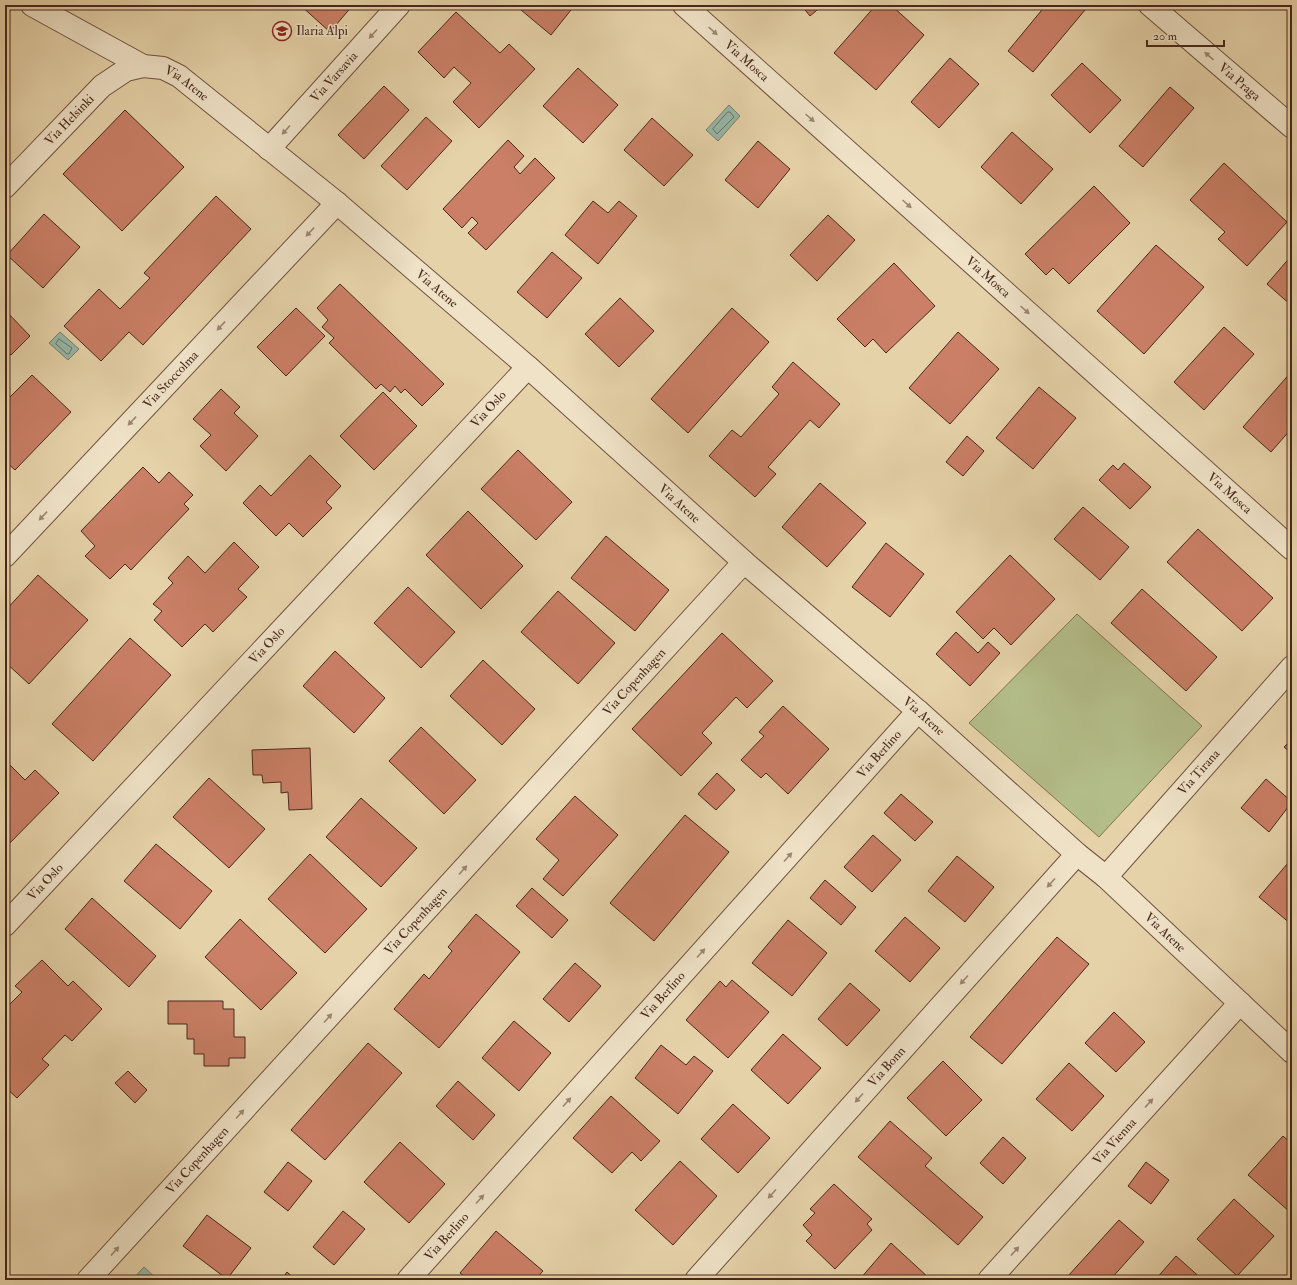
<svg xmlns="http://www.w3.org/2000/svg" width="1297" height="1285" viewBox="0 0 1297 1285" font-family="'IM FELL Double Pica',serif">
<rect width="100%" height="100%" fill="#e6d2a9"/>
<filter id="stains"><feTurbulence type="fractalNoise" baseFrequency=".005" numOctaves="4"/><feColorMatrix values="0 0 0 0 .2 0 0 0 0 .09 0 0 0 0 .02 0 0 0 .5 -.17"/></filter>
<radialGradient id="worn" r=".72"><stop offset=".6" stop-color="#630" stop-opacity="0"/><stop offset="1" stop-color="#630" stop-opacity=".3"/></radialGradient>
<!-- green -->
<path fill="#b3bd89" stroke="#7e7253" d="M 1077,614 L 1202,726 L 1099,837 L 969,723 Z"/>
<!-- water -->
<path fill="#96b8a8" stroke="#777e70" d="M 729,105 L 740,116 L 718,141 L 706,130 Z
M 60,332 L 79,349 L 68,360 L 49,343 Z
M 144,1267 L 158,1280 L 132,1280 Z"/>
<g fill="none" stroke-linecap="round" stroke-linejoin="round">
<!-- shore -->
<path stroke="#6f7062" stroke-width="1" d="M 728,112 L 730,112 L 734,117 L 717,134 L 713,129 Z
M 59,339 L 72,348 L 69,354 L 67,354 L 56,344 Z"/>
</g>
<!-- building -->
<path fill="#ca7f66" stroke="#48281d" d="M 300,5 L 353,5 L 330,32 Z
M 515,5 L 575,5 L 551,35 Z
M 801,5 L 823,5 L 810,16 Z
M 876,5 L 891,5 L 924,35 L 876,90 L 834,53 Z
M 1046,5 L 1079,5 L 1085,10 L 1033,72 L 1008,51 Z
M 456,12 L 500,53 L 509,44 L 535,69 L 479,128 L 453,102 L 471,83 L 454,67 L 444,78 L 418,52 Z
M 950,58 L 979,84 L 939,128 L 911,102 Z
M 1082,63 L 1121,100 L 1090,133 L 1051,95 Z
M 578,68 L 618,105 L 583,143 L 543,106 Z
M 384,86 L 409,110 L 364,159 L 338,135 Z
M 1170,87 L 1194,108 L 1143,167 L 1119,146 Z
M 125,110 L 184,167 L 122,231 L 63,174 Z
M 426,117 L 452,141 L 407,190 L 381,166 Z
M 652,118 L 693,155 L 664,186 L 624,150 Z
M 1012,132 L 1053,169 L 1021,204 L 981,167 Z
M 508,140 L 524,156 L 514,167 L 520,174 L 535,158 L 555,178 L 486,250 L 468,233 L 478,223 L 472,217 L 462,228 L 443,209 Z
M 758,141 L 790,169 L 758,208 L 725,180 Z
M 1224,163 L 1287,222 L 1247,266 L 1218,239 L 1225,232 L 1190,200 Z
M 1094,186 L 1130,223 L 1069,284 L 1053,268 L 1046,275 L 1025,254 Z
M 216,196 L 251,229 L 143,345 L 129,332 L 101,361 L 64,326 L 99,289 L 120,309 L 150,278 L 144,273 Z
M 593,201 L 608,213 L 619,201 L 637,216 L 598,264 L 565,235 Z
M 44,214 L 80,247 L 43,288 L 7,255 Z
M 828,215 L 855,240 L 817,281 L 790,255 Z
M 1156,245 L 1204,287 L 1144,354 L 1097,311 Z
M 552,252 L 582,278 L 547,318 L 517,292 Z
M 1292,255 L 1292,306 L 1267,284 Z
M 894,263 L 935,306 L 886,353 L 873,339 L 865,347 L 837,319 Z
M 340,284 L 444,384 L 422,406 L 405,389 L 401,393 L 395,386 L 390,392 L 381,384 L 376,389 L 329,343 L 334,338 L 322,327 L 328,320 L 317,308 Z
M 620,298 L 654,331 L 619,367 L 585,334 Z
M 296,308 L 325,336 L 286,376 L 257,347 Z
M 732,308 L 769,342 L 688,433 L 651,399 Z
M 5,310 L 30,336 L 11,355 L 5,349 Z
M 1224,327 L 1254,354 L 1204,410 L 1174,382 Z
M 958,332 L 999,369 L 950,424 L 909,388 Z
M 793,362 L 840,404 L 819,428 L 810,420 L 768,467 L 776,474 L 755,497 L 709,456 L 732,430 L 741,437 L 779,394 L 772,387 Z
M 1292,371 L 1292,428 L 1271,452 L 1243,427 Z
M 32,375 L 71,412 L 15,470 L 5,461 L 5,402 Z
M 1039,387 L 1076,418 L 1033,469 L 996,438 Z
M 221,389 L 240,407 L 234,413 L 258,436 L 226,471 L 200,446 L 211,435 L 193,419 Z
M 383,392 L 417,426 L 374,470 L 340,436 Z
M 967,436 L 984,451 L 963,476 L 946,462 Z
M 518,450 L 572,502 L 536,540 L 481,489 Z
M 310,455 L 341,486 L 326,502 L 332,508 L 303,537 L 289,523 L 276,536 L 243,503 L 260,485 L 271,496 Z
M 1124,463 L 1151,487 L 1130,509 L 1099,480 L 1113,465 L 1118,470 Z
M 143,467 L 159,483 L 169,472 L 193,495 L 184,504 L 189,509 L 131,570 L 125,564 L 110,579 L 85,556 L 95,546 L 81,531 Z
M 820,483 L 866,523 L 827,567 L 782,527 Z
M 1083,507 L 1129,547 L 1100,580 L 1054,539 Z
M 468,511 L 523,566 L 481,609 L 426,555 Z
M 1198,529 L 1273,598 L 1242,631 L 1167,562 Z
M 606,536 L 669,590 L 635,631 L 571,578 Z
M 234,542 L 259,567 L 238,589 L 247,597 L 213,632 L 205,624 L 182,647 L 154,620 L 162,611 L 153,604 L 173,583 L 168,578 L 188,556 L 205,573 Z
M 886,543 L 924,574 L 890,617 L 852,587 Z
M 1010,555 L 1055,599 L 1011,645 L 994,628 L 983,639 L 956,612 Z
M 38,575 L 88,620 L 29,684 L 5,662 L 5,611 Z
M 408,587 L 455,632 L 421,668 L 374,623 Z
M 1142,589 L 1217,657 L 1186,691 L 1111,623 Z
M 558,591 L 615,643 L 578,684 L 521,632 Z
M 956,632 L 978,653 L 988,642 L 1000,653 L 970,686 L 936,654 Z
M 722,633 L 773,681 L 747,708 L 736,697 L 702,733 L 712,743 L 681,776 L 632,729 Z
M 130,638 L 171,675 L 93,761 L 52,724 Z
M 335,651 L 385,698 L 354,733 L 303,686 Z
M 483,660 L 535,709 L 502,745 L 450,696 Z
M 783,706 L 829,749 L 788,794 L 766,773 L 761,778 L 741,760 L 764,736 L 759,732 Z
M 1292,726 L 1292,736 L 1287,731 Z
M 421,727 L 476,780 L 444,814 L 389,761 Z
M 1292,739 L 1292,754 L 1284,747 Z
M 310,748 L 312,809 L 289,810 L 288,792 L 281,793 L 281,782 L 263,783 L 262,775 L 253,775 L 252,750 Z
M 5,760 L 25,780 L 35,770 L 59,793 L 5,848 Z
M 717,773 L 735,790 L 716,810 L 698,794 Z
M 209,778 L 265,829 L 229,868 L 173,817 Z
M 1266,779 L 1292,802 L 1269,832 L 1241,808 Z
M 901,794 L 933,822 L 915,841 L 884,813 Z
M 575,796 L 618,835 L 563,896 L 543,879 L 559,860 L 536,839 Z
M 361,798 L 417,848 L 381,887 L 326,837 Z
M 685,815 L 729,852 L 654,941 L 610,903 Z
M 873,835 L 901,860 L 872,892 L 844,867 Z
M 156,844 L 212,891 L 180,929 L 124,881 Z
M 310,854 L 367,909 L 325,953 L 268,899 Z
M 957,856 L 994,887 L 965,922 L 928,891 Z
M 1288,863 L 1292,866 L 1292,925 L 1259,897 Z
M 825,880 L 856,907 L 841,925 L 810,898 Z
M 532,888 L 568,920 L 552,938 L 516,906 Z
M 92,898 L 156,956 L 129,987 L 65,929 Z
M 476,914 L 520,952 L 439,1048 L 394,1009 L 424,974 L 429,979 L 452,951 L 448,947 Z
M 905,917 L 940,948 L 910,982 L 875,951 Z
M 240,919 L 297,973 L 261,1010 L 205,957 Z
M 788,920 L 827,953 L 792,996 L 752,963 Z
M 1057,937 L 1089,964 L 1002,1064 L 970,1037 Z
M 42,960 L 68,986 L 73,981 L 102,1009 L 72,1041 L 65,1035 L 42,1059 L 49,1065 L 17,1098 L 5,1087 L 5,1009 L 22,992 L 15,986 Z
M 575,963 L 601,986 L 569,1022 L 543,999 Z
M 732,980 L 769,1012 L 728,1058 L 686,1020 L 720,981 L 726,987 Z
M 850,983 L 880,1010 L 847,1046 L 818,1019 Z
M 168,1001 L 223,1001 L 223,1009 L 234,1009 L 234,1037 L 245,1037 L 245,1058 L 229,1058 L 229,1066 L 204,1066 L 204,1054 L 194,1054 L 194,1039 L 187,1039 L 187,1024 L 168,1024 Z
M 1114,1012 L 1145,1042 L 1116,1072 L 1085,1043 Z
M 514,1021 L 551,1053 L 519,1091 L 482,1058 Z
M 783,1034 L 821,1068 L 788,1104 L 751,1070 Z
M 368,1043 L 402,1073 L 325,1160 L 291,1130 Z
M 661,1045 L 686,1065 L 694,1056 L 713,1071 L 678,1114 L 635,1078 Z
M 943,1061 L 982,1100 L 946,1136 L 907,1098 Z
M 1069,1063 L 1104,1096 L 1072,1131 L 1036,1099 Z
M 128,1071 L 147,1090 L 135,1103 L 115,1083 Z
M 458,1081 L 495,1115 L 473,1140 L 436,1106 Z
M 611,1096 L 660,1141 L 641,1161 L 632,1152 L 612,1173 L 573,1138 Z
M 733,1104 L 770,1138 L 738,1173 L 701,1139 Z
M 890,1121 L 932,1158 L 925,1166 L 983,1217 L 958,1245 L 858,1157 Z
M 1283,1136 L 1292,1144 L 1291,1213 L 1248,1175 Z
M 1003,1137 L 1026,1158 L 1003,1184 L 980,1163 Z
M 400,1142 L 445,1184 L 409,1223 L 364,1182 Z
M 680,1161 L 717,1196 L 673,1245 L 635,1210 Z
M 288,1162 L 312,1181 L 288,1211 L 264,1192 Z
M 1146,1162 L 1169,1180 L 1151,1204 L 1128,1186 Z
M 834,1184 L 872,1219 L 867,1224 L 872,1230 L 835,1269 L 806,1241 L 812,1235 L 803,1225 L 815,1213 L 810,1209 Z
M 1234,1199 L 1274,1236 L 1237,1276 L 1197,1239 Z
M 343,1211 L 365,1229 L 334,1265 L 313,1247 Z
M 207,1215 L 251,1248 L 227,1279 L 183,1246 Z
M 1119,1220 L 1144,1242 L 1110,1280 L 1073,1280 L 1068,1276 Z
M 496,1231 L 543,1271 L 535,1280 L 469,1280 L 460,1273 Z
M 891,1243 L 929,1278 L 928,1280 L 860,1279 Z
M 1176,1256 L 1203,1280 L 1155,1280 Z
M 287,1272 L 296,1280 L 281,1280 Z"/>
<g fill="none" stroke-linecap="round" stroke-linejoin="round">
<defs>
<g id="street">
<path id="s1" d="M 32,5 L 143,66 L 163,68 L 179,76 L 337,203 L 528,367 L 744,562 L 918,711 L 1077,854 L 1106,877 L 1292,1052"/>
<path id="s2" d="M 684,5 L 1292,549"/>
<path id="s3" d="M 1150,5 L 1292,127"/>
<path id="s4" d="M 269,149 L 399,5"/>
<path id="s5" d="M 5,187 L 102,86 L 126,70 L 143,66"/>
<path id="s6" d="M 5,556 L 337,203"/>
<path id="s7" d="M 1106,877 L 1292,667"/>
<path id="s8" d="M 5,925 L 528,367"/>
<path id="s9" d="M 88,1280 L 744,562"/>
<path id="s10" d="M 408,1280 L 918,711"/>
<path id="s11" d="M 696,1280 L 1077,854"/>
<path id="s12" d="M 989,1280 L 1240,1003"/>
</g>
</defs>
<!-- street casing -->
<use href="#street" stroke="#705240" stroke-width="24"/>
<!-- street -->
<use href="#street" stroke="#efe2c7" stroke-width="22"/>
</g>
<!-- one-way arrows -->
<defs><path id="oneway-solid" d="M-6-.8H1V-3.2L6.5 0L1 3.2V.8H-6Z"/></defs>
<g fill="#9c8572">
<use href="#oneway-solid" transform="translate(713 31) rotate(42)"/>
<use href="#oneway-solid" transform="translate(373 34) rotate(132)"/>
<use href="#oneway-solid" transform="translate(1209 56) rotate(-139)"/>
<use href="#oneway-solid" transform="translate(810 118) rotate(42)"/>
<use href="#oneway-solid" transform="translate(286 130) rotate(132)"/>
<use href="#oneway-solid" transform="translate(907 204) rotate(42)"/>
<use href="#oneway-solid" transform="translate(310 232) rotate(133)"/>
<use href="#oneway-solid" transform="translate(1025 310) rotate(42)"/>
<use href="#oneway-solid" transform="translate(221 326) rotate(133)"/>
<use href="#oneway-solid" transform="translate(132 421) rotate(133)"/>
<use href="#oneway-solid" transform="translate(43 516) rotate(133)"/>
<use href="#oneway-solid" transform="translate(788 857) rotate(-48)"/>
<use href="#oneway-solid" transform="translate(463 870) rotate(-48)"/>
<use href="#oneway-solid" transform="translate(1051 883) rotate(132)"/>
<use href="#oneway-solid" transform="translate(701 953) rotate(-48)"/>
<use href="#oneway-solid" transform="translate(964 980) rotate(132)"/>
<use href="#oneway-solid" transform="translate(328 1018) rotate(-48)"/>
<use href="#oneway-solid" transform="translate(859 1098) rotate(132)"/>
<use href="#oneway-solid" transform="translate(567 1102) rotate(-48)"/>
<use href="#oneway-solid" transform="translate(1149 1103) rotate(-48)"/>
<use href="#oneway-solid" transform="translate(240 1114) rotate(-48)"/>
<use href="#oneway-solid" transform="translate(772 1194) rotate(132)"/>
<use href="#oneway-solid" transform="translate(480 1199) rotate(-48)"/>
<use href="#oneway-solid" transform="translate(115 1251) rotate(-48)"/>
<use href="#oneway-solid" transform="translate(1015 1251) rotate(-48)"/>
</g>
<!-- icons -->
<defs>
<symbol id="school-ring" viewBox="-11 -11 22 22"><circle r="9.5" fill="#efe2c7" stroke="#8f2418" stroke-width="1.5"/><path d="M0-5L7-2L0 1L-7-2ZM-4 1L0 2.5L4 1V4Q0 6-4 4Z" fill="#8f2418"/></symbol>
</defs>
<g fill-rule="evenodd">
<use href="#school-ring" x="271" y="20" width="22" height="22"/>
</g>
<g text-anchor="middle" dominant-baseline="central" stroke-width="3" stroke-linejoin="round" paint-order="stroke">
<!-- poi labels -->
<g font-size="13" fill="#48281d" stroke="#efe2c7" text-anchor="start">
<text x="296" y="31">Ilaria Alpi</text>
</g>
<!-- street labels -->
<g font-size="13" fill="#48281d" stroke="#efe2c7">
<text stroke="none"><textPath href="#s2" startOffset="84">Via Mosca</textPath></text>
<text stroke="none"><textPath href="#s4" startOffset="97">Via Varsavia</textPath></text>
<text stroke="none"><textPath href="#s3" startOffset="118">Via Praga</textPath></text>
<text stroke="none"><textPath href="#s1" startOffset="175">Via Atene</textPath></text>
<text stroke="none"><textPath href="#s5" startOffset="93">Via Helsinki</textPath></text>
<text stroke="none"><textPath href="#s2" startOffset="408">Via Mosca</textPath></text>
<text stroke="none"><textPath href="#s1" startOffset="499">Via Atene</textPath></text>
<text stroke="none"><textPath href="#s6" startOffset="242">Via Stoccolma</textPath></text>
<text stroke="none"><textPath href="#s8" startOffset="707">Via Oslo</textPath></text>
<text stroke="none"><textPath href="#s2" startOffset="732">Via Mosca</textPath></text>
<text stroke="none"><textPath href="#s1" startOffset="823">Via Atene</textPath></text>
<text stroke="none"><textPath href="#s8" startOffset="383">Via Oslo</textPath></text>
<text stroke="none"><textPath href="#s9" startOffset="810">Via Copenhagen</textPath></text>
<text stroke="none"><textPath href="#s1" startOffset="1147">Via Atene</textPath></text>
<text stroke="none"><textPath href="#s10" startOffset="706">Via Berlino</textPath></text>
<text stroke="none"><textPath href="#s7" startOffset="140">Via Tirana</textPath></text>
<text stroke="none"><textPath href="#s8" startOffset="59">Via Oslo</textPath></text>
<text stroke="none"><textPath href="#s9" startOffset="486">Via Copenhagen</textPath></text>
<text stroke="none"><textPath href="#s1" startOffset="1471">Via Atene</textPath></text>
<text stroke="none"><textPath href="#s10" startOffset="382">Via Berlino</textPath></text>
<text stroke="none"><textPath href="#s11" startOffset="286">Via Bonn</textPath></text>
<text stroke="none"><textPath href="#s12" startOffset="187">Via Vienna</textPath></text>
<text stroke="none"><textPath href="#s9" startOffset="162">Via Copenhagen</textPath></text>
<text stroke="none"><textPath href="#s10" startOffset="58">Via Berlino</textPath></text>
</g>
</g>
<!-- margin -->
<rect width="1297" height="1285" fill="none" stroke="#e6d2a9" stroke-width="20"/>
<rect x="6" y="6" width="1285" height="1273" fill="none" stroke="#48281d" stroke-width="2"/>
<rect x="10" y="10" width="1277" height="1265" fill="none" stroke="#48281d"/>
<!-- scale -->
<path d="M1147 40v6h77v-6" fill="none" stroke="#48281d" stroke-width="2"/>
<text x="1153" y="40" font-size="12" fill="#48281d" stroke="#efe2c7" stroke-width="3" paint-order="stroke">20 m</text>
<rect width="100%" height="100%" filter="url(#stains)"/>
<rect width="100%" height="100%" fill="url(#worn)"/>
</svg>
